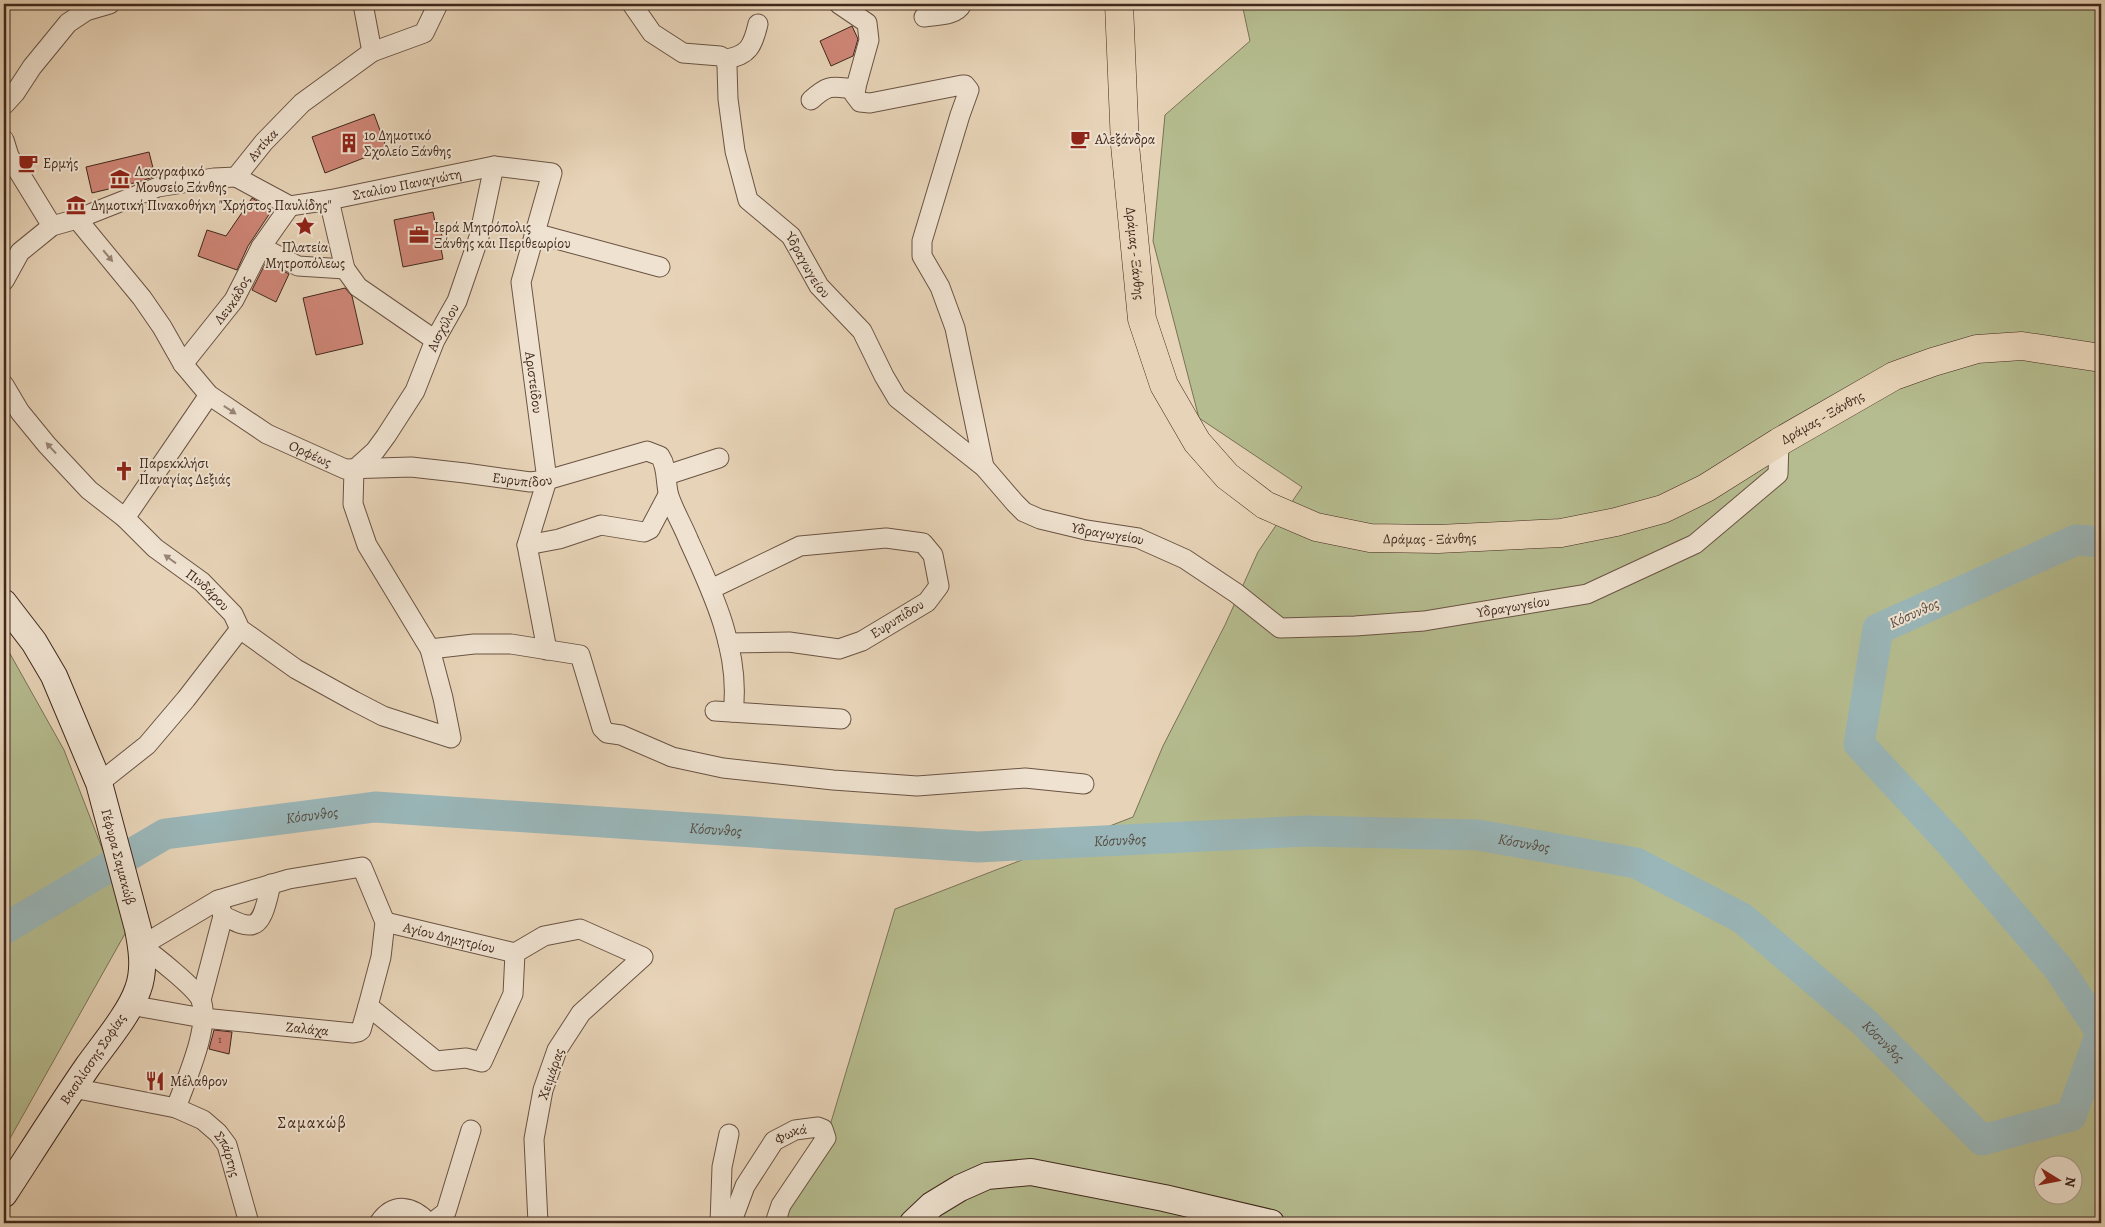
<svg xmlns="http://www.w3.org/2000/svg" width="2105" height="1227" viewBox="0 0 2105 1227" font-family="Alegreya,serif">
<rect width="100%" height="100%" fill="#e7d3b7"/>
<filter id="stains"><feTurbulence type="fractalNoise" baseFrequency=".004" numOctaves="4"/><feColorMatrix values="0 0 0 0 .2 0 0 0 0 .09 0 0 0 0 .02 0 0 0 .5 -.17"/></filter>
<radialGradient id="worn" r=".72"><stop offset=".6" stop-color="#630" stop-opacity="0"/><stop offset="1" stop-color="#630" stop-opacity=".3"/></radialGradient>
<!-- green -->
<path fill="#b5bc8f" stroke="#7a7256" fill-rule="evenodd" d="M 1242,4 L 2101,4 L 2101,1223 L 778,1223 L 819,1162 L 895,909 L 1133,817 L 1163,746 L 1225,625 L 1258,552 L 1302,487 L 1199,418 L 1153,241 L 1165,115 L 1250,41 ZM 2042,1164 L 2072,1164 L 2072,1194 L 2042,1194 Z
M 4,643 L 64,750 L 131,923 L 4,1149 Z"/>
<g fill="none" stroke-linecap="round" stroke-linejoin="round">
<!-- river -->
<g stroke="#9ab6b8" stroke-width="31">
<path d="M 2101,542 L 2076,540 L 1878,629 L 1859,744 L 1949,841 L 2059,969 L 2101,1032"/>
<path id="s1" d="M 4,929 L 165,834 L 375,807 L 978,847 L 1308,831 L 1478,835 L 1636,863 L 1742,918 L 1864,1022 L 1982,1140 L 2071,1116 L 2101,1033"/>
</g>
</g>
<!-- building -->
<path fill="#cf8677" stroke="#40281c" d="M 852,26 L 858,39 L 853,56 L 831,66 L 820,41 Z
M 374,114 L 387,149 L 325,173 L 312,137 Z
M 149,152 L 155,176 L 142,181 L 92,193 L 86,167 Z
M 252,198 L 272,210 L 248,246 L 237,270 L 198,256 L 207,230 L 226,236 Z
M 433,212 L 436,227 L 440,226 L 443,242 L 440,243 L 443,259 L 403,267 L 394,220 Z
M 266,262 L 289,274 L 276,302 L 252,290 Z
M 345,288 L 352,296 L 363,344 L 316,355 L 303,298 Z
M 214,1030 L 232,1032 L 229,1054 L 209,1049 Z"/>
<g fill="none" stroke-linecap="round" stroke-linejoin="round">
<defs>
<g id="street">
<path d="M 363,4 L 372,52"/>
<path id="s2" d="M 632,4 L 652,33 L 683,53 L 720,56 L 725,59 L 727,66 L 728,99 L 735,151 L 748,200 L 791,236 L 819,286 L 862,331 L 884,376 L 897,398 L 984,467 L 1015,503 L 1024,512 L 1040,519 L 1086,530 L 1138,538 L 1185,559 L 1236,593 L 1280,628 L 1355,626 L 1424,621 L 1587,594 L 1695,544 L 1778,474 L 1779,442"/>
<path d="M 839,4 L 867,23 L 869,40 L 854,94 L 860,102 L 870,103 L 962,85 L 965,85 L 969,90 L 960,115 L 922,241 L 922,256 L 940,287 L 955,328 L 984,467"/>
<path d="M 924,17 C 937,15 956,16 962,4"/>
<path d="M 725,59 C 749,56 753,45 758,24"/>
<path d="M 811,100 C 830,83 832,87 856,89"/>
<path d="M 4,105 L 15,93 L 32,67 L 68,23 L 86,11 L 110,4"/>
<path d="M 4,140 L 9,156 L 52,226"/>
<path d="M 236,177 L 290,206"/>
<path d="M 329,200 L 345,269 L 358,287 L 435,340"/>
<path id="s3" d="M 290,206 L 329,200 L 494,166 L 552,173 L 521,282 L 547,480 L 527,545 L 547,650"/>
<path id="s4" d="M 77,219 L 142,298 L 162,327 L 183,364 L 209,395 L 267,434 L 345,469 L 411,467 L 465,473 L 530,482 L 547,480 L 647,451 L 660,456 C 668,468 665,483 669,496 C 674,511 683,526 689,541 C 713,593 741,653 733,712"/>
<path d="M 534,233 L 660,267"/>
<path d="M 261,247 L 298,266 L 345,269"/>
<path id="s5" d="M 4,281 L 20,252 L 52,226 L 77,219 L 158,187 L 214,178 L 236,177 L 264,142 L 302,103 L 372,52 L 424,33 L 438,4"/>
<path id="s6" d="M 183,364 L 234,300 L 261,247 L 290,206"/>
<path id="s7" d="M 4,385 L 20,412 L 47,445 L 89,490 L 125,518 L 155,548 L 202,582 L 233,614 L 240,629 L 296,669 L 354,701 L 383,716 L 451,738 L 443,698 L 430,649 L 367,545 L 353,504 L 354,470"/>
<path id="s8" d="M 354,470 L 375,451 L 386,436 L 415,391 L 435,340 L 457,301 L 479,237 L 494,166"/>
<path d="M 667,475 L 719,458"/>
<path d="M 125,518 L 209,395"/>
<path d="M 527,545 L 559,539 L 601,525 L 644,532 L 650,529 L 668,495"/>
<path d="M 711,589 L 800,546 L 886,538 L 923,543 L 933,555 L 939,586 L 927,602 L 862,641 L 839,649 L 789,642 L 728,643"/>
<path d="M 430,649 L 474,644 L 511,644 L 580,655 L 602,728 L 607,733 L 621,735 L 672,757 L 723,768 L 833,780 L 917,786 L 1025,778 L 1084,784"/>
<path d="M 715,711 L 841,719"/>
<path d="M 99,783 L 147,745 L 186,699 L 240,629"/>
<path d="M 223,916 C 231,919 242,926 250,925 C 264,925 268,895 271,884"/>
<path id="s9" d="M 385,922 L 515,953"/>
<path d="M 201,1000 L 223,916 L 218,900"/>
<path id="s10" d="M 130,1005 L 203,1018 L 353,1033 L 358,1032 L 361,1030 L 368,1006 L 436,1061 L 466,1058 L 482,1062 L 513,994 L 515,953 L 544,936 L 580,929 L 643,957 L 581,1013 L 557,1050 L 543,1090 L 534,1139 L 538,1223"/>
<path id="s11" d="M 73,1088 L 176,1108 L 203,1120 L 218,1133 L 227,1145 L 249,1223"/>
<path d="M 176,1108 C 185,1082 211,1026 201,1000 C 196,988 154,955 141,946 L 218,900 L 289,879 L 362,867 L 385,922 L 381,957 L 368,1006"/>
<path d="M 379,1223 C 394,1201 413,1206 429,1223"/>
<path d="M 432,1223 L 446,1212 L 471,1130"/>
<path d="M 720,1223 L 722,1167 L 729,1134"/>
<path id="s12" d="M 728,1223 L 732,1221 L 745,1186 L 774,1141 L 795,1130 L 818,1127 L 823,1129 L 826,1138 L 781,1205 L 775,1223"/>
</g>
<g id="secondary">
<path id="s13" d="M 4,603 L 34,642 L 54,676 L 99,783 L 138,929 C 142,949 145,970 138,989 C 130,1013 103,1045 88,1066 C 59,1108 32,1151 4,1194"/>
<path d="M 913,1223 L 932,1205 L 960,1188 L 987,1176 L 1031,1172 L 1164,1198 L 1271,1223"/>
</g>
<g id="primary">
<path id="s14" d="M 1119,4 L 1125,145 L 1142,319 L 1164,385 L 1197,442 L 1227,476 L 1265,505 L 1316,527 L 1370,538 L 1438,539 L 1561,533 L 1616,522 L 1663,509 L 1706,488 L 1779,442 L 1894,376 L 1933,362 L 1977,349 L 2022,346 L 2101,358"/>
</g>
</defs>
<!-- street casing -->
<use href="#street" stroke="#6a5343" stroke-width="21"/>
<!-- secondary casing -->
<use href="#secondary" stroke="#40281c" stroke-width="28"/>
<!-- primary casing -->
<use href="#primary" stroke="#40281c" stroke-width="29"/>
<!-- street -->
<use href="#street" stroke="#efe2d0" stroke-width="19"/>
<!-- secondary -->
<use href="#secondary" stroke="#efe2d0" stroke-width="26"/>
<!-- primary -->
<use href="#primary" stroke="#e7d3b7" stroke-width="28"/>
</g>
<!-- one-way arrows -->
<defs><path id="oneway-solid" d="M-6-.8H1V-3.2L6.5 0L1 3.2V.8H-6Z" transform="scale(1.25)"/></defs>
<g fill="#988576">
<use href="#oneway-solid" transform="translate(108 256) rotate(50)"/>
<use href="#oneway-solid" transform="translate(230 410) rotate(33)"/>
<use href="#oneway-solid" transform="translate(51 448) rotate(-133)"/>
<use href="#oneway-solid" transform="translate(170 559) rotate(-144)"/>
</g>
<!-- icons -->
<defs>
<symbol id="cafe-bare" viewBox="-9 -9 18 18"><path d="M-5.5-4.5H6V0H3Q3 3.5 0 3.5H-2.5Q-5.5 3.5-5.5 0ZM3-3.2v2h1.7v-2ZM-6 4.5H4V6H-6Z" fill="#8f2418" stroke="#efe2d0" stroke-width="2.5" paint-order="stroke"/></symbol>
<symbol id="building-bare" viewBox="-9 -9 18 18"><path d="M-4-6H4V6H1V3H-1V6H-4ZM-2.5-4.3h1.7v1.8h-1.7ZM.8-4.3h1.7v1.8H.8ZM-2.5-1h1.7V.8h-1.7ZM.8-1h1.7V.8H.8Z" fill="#8f2418" stroke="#efe2d0" stroke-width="2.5" paint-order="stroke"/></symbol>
<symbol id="museum-bare" viewBox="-9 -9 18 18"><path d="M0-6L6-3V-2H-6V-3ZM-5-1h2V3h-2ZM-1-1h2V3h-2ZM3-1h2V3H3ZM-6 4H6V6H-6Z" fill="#8f2418" stroke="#efe2d0" stroke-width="2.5" paint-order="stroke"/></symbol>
<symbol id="sight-bare" viewBox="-9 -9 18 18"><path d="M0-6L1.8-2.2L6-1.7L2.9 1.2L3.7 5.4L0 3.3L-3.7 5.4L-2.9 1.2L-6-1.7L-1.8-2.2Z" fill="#8f2418" stroke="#efe2d0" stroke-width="2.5" paint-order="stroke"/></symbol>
<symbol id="office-bare" viewBox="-9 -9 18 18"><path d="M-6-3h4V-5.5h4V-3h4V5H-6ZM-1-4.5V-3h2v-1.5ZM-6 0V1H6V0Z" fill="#8f2418" stroke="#efe2d0" stroke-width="2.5" paint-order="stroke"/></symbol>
<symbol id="church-bare" viewBox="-9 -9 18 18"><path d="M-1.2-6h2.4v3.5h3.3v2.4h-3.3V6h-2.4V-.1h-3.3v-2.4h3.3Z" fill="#8f2418" stroke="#efe2d0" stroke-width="2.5" paint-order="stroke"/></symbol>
<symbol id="restaurant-bare" viewBox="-9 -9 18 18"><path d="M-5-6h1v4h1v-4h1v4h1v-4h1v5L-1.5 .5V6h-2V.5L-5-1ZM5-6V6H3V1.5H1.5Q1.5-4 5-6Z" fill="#8f2418" stroke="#efe2d0" stroke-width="2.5" paint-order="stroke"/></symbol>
</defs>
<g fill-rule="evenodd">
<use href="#cafe-bare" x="1066" y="125" width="28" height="28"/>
<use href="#building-bare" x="335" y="129" width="28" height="28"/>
<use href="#cafe-bare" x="14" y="149" width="28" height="28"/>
<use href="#museum-bare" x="106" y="165" width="28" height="28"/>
<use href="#museum-bare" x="62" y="191" width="28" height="28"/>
<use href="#sight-bare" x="291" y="212" width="28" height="28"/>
<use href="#office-bare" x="405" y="221" width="28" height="28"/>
<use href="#church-bare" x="110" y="457" width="28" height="28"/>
<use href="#restaurant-bare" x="141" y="1067" width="28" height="28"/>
</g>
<g text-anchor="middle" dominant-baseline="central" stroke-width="4" stroke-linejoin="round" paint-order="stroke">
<!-- number labels -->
<g font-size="11" fill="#644033">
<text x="220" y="1039">1</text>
</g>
<!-- poi labels -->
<g font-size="14" fill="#40281c" stroke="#efe2d0" text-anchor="start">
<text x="364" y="135">1ο Δημοτικό<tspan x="364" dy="16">Σχολείο Ξάνθης</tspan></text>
<text x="1095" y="139">Αλεξάνδρα</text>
<text x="43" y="163">Ερμής</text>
<text x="135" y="171">Λαογραφικό<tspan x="135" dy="16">Μουσείο Ξάνθης</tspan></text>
<text x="91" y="205">Δημοτική Πινακοθήκη "Χρήστος Παυλίδης"</text>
<text x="434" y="227">Ιερά Μητρόπολις<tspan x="434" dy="16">Ξάνθης και Περιθεωρίου</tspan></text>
<text x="305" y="247" text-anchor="middle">Πλατεία<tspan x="305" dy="16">Μητροπόλεως</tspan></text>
<text x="139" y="463">Παρεκκλήσι<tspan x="139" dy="16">Παναγίας Δεξιάς</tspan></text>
<text x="170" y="1081">Μέλαθρον</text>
</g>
<!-- street labels -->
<g font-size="14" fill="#40281c" stroke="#efe2d0">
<text stroke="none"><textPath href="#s5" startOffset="308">Αντίκα</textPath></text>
<text stroke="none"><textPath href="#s3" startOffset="119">Σταλίου Παναγιώτη</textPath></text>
<text stroke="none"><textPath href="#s14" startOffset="250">Δράμας - Ξάνθης</textPath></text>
<text stroke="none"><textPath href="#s2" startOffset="348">Υδραγωγείου</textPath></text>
<text stroke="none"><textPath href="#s6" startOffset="81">Λευκάδος</textPath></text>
<text stroke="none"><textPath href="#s8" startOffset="170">Αισχύλου</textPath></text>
<text stroke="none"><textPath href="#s3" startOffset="481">Αριστείδου</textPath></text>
<text stroke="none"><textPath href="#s14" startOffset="1135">Δράμας - Ξάνθης</textPath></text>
<text stroke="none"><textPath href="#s4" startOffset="338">Ορφέως</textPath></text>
<text stroke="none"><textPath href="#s4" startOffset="554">Ευρυπίδου</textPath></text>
<text stroke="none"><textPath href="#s2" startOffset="768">Υδραγωγείου</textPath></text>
<text stroke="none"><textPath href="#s14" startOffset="715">Δράμας - Ξάνθης</textPath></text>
<text stroke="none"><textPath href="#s7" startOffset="291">Πινδάρου</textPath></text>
<text stroke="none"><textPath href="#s2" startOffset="1202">Υδραγωγείου</textPath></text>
<text transform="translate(897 619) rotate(-32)">Ευρυπίδου</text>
<text stroke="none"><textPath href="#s13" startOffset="281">Γέφυρα Σαμακώβ</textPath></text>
<text stroke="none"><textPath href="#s9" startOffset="66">Αγίου Δημητρίου</textPath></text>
<text stroke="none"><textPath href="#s10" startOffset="179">Ζαλάχα</textPath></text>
<text transform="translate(93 1059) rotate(-56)">Βασιλίσσης Σοφίας</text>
<text transform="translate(551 1074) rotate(-71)">Χειμάρας</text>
<text stroke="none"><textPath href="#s12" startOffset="114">Φωκά</textPath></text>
<text stroke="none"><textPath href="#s11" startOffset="178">Σπάρτης</textPath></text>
</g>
<!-- water labels -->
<g font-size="15" font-style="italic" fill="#564c43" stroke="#efe2d0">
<text transform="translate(1914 613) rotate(-24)">Κόσυνθος</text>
<text stroke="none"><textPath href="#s1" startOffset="335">Κόσυνθος</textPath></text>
<text stroke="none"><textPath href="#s1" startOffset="740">Κόσυνθος</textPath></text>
<text stroke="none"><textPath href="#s1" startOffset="1145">Κόσυνθος</textPath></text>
<text stroke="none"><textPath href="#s1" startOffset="1550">Κόσυνθος</textPath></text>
<text stroke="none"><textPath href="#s1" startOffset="1971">Κόσυνθος</textPath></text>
</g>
<!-- quarter labels -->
<g font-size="16" letter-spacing="1" fill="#40281c" stroke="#efe2d0">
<text x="312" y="1123">Σαμακώβ</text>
</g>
</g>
<!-- margin -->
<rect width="2105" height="1227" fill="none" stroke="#e7d3b7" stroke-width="20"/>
<rect x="5" y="5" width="2095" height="1217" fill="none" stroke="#40281c" stroke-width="2.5"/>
<rect x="10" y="10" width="2085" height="1207" fill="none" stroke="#40281c"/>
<!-- north arrow -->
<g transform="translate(2058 1180) rotate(100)"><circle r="24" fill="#efe2d0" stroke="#a99888"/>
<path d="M0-4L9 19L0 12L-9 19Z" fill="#8f2418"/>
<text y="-8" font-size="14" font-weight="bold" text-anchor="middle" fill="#40281c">N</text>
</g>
<rect width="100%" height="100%" filter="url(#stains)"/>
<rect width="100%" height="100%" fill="url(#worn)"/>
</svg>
